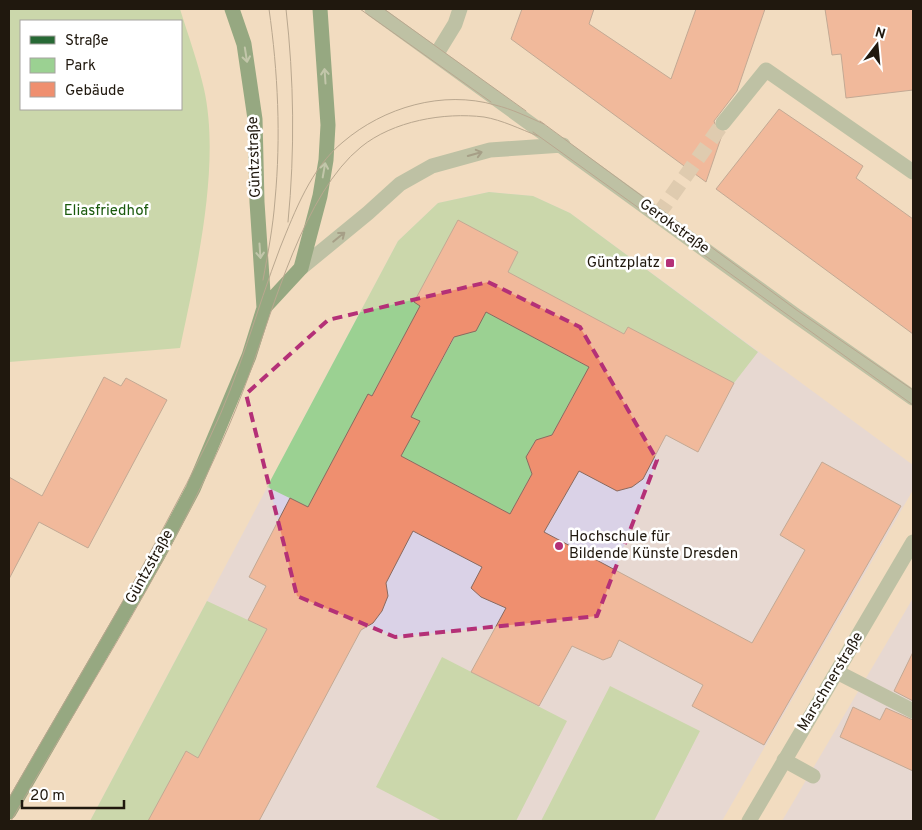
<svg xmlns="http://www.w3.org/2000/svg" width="922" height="830" viewBox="0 0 922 830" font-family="Overpass,sans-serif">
<rect width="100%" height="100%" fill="#f2dcc0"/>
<!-- education -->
<path fill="#dad2e7" d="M 489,192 L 533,196 L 570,213 L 913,465 L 913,490 L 722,821 L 90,821 L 398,241 L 438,203 Z
M 913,598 L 913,821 L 782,821 Z"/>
<!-- green -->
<path fill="#9bd192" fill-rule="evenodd" d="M 9,9 L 180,9 C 188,35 198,62 204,89 C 221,165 196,272 180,348 L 9,362 ZM 21,21 L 181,21 L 181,109 L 21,109 Z
M 489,192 L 533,196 L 570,213 L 758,352 L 734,383 L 624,334 L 507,272 L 420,306 L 372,396 L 369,394 L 308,507 L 267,487 L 398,241 L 438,203 Z
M 486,312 L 602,374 L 587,403 L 573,396 L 552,435 L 536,440 L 526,457 L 532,474 L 510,514 L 401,456 L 411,417 L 460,327 Z
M 207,601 L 267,629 L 165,821 L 90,821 Z
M 442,657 L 567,721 L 516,821 L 442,821 L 376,787 Z
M 610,686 L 700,731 L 654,821 L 541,821 Z"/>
<!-- building -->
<path fill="#ef8f6f" stroke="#896a5f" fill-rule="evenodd" d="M 522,9 L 594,9 L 589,24 L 671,79 L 696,9 L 765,9 L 737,91 L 714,121 L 717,130 L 723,132 L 706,182 L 511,39 Z
M 825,9 L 913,9 L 913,90 L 846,98 L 841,54 L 832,55 Z
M 779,109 L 863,166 L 856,178 L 913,219 L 913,334 L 716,189 Z
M 458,220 L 518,252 L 508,272 L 624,334 L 628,327 L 734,383 L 698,452 L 666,435 L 643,479 L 632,487 L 617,491 L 579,471 L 544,532 L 752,643 L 805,550 L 780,535 L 822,462 L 901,506 L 764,745 L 692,706 L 703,685 L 619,640 L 611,657 L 603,660 L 572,646 L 539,706 L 471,672 L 506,608 L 481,597 L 471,588 L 482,567 L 413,531 L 386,583 L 388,596 L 382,611 L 373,623 L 361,630 L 259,821 L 148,821 L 186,751 L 198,758 L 267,629 L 248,620 L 266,586 L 249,577 L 290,498 L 308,507 L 368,394 L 372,396 L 420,306 L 414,302 ZM 486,312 L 589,367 L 552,435 L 536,440 L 526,457 L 532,474 L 510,514 L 401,456 L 420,421 L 411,417 L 454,337 L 476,331 Z
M 104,377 L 121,386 L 126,378 L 167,400 L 88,548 L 39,522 L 9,579 L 9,477 L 42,496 Z
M 913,652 L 913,701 L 894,691 Z
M 853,707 L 880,720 L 886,708 L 913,720 L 913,771 L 840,737 Z"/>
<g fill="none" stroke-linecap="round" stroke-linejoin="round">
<!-- minor-tunnel -->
<path stroke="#c8b59c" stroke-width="15" stroke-dasharray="15 8" stroke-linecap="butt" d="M 658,215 L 723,123"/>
<!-- minor -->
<path stroke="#7fa083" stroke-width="15" d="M 372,9 L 795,315 L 913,398
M 436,55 L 455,24 L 460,9
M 723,123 L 766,70 L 913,172
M 301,268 L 368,213 L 400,184 L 432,166 L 490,150 L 563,145
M 837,672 L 913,711
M 784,760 L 813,776
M 749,821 L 913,542"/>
<!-- major -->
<path stroke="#276935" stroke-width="15" d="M 264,308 L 301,268 L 320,196 L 326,160 L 328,125 L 320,9
M 9,812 L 158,555 L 193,489 L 249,356 L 264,308 L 257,202 L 255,119 L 244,44 L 232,9"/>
<!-- tram -->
<path stroke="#746655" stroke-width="1" d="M 286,9 C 294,79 295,151 288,222
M 360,9 L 491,102
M 384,9 L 526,111
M 540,121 L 798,311 L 913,390
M 533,132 L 913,405
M 263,280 C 268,253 273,227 275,200 C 281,137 278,72 269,9
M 9,798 C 77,679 150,561 210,437 C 239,377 256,311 280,248 C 295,211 311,168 343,142 C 384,107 443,90 495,105 C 512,109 528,117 544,124
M 11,821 C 70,718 135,617 189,511 C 211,467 232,422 249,375 C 274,307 304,193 361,147 C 393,121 444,112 484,117 C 502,120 520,129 538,136"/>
</g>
<!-- one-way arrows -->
<defs><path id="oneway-shaft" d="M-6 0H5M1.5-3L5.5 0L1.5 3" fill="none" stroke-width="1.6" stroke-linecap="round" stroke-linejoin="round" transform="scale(1.25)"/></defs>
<g stroke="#88ac90">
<use href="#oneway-shaft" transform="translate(246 55) rotate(81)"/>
<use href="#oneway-shaft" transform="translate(325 76) rotate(-94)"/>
<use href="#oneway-shaft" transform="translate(324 170) rotate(-80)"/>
<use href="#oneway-shaft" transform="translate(260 251) rotate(86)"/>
</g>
<g stroke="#4b5543">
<use href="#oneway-shaft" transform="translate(475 154) rotate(-16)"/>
<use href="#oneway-shaft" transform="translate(339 237) rotate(-39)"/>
</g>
<!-- marked area -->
<path d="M0 0H922V830H0ZM 488,282 L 580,327 L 657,460 L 597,616 L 395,637 L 297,596 L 246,394 L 328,320 Z" fill="#f2dcc0" fill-opacity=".55" fill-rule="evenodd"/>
<path fill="none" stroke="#b43077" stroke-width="4" stroke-dasharray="10 6" stroke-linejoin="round" d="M 488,282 L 580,327 L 657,460 L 597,616 L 395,637 L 297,596 L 246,394 L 328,320 Z"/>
<!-- markers -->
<g fill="#b43077" stroke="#fff" stroke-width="2">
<rect x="665" y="258" width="10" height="10" rx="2.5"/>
<circle cx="559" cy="546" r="5"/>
</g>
<g text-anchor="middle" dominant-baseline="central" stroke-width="5" stroke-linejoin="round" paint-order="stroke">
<!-- street labels -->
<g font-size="15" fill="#20180e" stroke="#fff">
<text transform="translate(255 157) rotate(-92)">Güntzstraße</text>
<text transform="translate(674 227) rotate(36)">Gerokstraße</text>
<text transform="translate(150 567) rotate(-61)">Güntzstraße</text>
<text transform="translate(831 682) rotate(-59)">Marschnerstraße</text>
</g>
<!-- park labels -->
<g font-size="15" fill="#1a5a0d" stroke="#fff">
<text x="106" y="211">Eliasfriedhof</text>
</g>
<!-- poi labels -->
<g font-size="15" fill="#20180e" stroke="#fff" text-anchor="end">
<text x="660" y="263">Güntzplatz</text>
<text x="569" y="537" text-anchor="start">Hochschule für<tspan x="569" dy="17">Bildende Künste Dresden</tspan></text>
</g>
</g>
<!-- border -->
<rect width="922" height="830" fill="none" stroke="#20180e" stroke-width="20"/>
<!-- legend -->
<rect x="20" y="20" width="162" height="90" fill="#ffffff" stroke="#a6a39f"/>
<rect x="30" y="36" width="25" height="8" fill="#276935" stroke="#a6a39f"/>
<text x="65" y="45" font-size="15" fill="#20180e">Straße</text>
<rect x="30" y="58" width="25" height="15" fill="#9bd192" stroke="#a6a39f"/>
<text x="65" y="70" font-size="15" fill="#20180e">Park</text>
<rect x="30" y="82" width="25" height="15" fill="#ef8f6f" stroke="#a6a39f"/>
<text x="65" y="95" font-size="15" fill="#20180e">Gebäude</text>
<!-- north arrow -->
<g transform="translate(877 45) rotate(16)" stroke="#ffffff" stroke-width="4" paint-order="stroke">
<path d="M0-4L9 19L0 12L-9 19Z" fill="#20180e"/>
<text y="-8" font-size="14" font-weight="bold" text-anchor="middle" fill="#20180e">N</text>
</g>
<!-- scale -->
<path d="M22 800v8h102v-8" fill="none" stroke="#20180e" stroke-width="2.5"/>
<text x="30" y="800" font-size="15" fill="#20180e" stroke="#ffffff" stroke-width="4" paint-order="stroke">20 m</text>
</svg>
